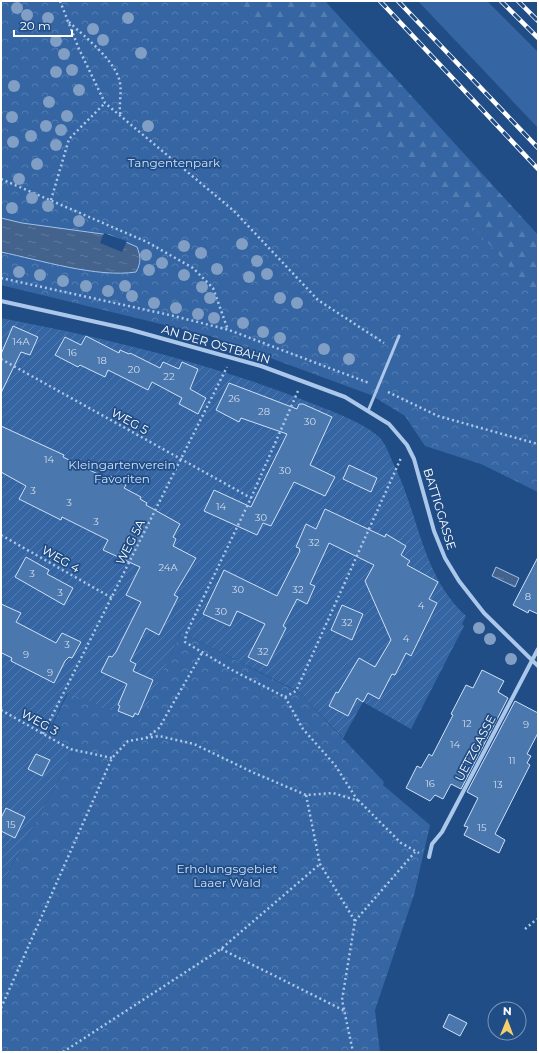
<svg xmlns="http://www.w3.org/2000/svg" width="539" height="1053" viewBox="0 0 539 1053" font-family="Montserrat,sans-serif">
<defs>
<pattern id="forest-firs" width="22" height="20" patternUnits="userSpaceOnUse"><rect width="22" height="20" fill="#3566a3"/><path d="M5 1l3.5 6h-7zM16 11l3.5 6h-7z" fill="#537db1"/></pattern>
<pattern id="park-crowns" width="20" height="18" patternUnits="userSpaceOnUse"><rect width="20" height="18" fill="#3566a3"/><path d="M2 6a3 3 0 1 1 6 0M12 15a3 3 0 1 1 6 0" fill="none" stroke="#537db1"/></pattern>
<pattern id="garden-furrows" width="10" height="10" patternUnits="userSpaceOnUse"><rect width="10" height="10" fill="#3566a3"/><path d="M-1 1l2-2M0 10L10 0M9 11l2-2" fill="none" stroke="#537db1"/></pattern>
<pattern id="water-ripples" width="26" height="14" patternUnits="userSpaceOnUse"><rect width="26" height="14" fill="#44638c"/><path d="M2 4q2-2 4 0t4 0M15 11q2-2 4 0t4 0" fill="none" stroke="#607a9d"/></pattern>
</defs>
<rect width="100%" height="100%" fill="#214d86"/>
<!-- grass -->
<path fill="#3566a3" d="M 418,1 L 487,1 L 538,52 L 538,128 Z"/>
<!-- forest -->
<path fill="url(#forest-firs)" d="M 167,1 L 325,1 L 538,235 L 538,357 Z"/>
<!-- park -->
<path fill="url(#park-crowns)" d="M 1,1 L 238,1 L 349,107 L 413,160 L 538,298 L 538,492 L 481,464 L 425,446 L 405,416 L 371,395 L 210,336 L 1,285 Z
M 181,632 L 300,693 L 384,782 L 383,785 L 430,825 L 414,895 L 375,1010 L 380,1052 L 1,1052 L 1,886 L 75,749 L 48,734 L 68,693 L 140,720 Z"/>
<!-- garden -->
<path fill="url(#garden-furrows)" d="M 1,318 C 110,339 219,365 321,407 C 337,413 369,426 380,438 C 386,444 390,457 394,465 C 419,515 422,576 466,616 L 462,624 L 464,626 L 411,729 L 363,702 L 343,738 L 299,692 L 181,632 L 140,721 L 67,693 L 48,733 L 75,749 L 1,886 Z"/>
<!-- water -->
<path fill="url(#water-ripples)" stroke="#9ec2eb" d="M 1,218 L 22,223 L 110,235 L 137,247 C 141,257 141,263 136,272 C 97,278 40,260 1,252 Z
M 496,567 L 519,578 L 515,587 L 492,576 Z"/>
<!-- pier -->
<path fill="#214d86" d="M 104,233 L 127,241 L 122,252 L 100,243 Z"/>
<!-- building -->
<path fill="#4a77ae" stroke="#cfe1f7" d="M 13,326 L 38,337 L 30,355 L 21,352 L 1,393 L 1,354 Z
M 86,336 L 119,353 L 120,350 L 129,354 L 130,353 L 160,368 L 163,362 L 179,369 L 182,362 L 198,369 L 190,389 L 206,398 L 198,414 L 179,404 L 182,398 L 152,382 L 148,390 L 108,370 L 105,377 L 80,365 L 78,367 L 55,355 L 65,337 L 81,345 Z
M 229,383 L 297,409 L 299,404 L 303,404 L 332,417 L 310,465 L 335,477 L 325,496 L 294,482 L 271,526 L 263,523 L 257,535 L 204,511 L 214,490 L 251,507 L 287,434 L 241,418 L 239,422 L 216,410 Z
M 1,426 L 64,455 L 63,457 L 106,478 L 109,479 L 110,476 L 126,485 L 124,488 L 141,497 L 140,499 L 147,503 L 146,505 L 180,524 L 173,537 L 176,539 L 173,546 L 196,558 L 174,595 L 178,597 L 159,635 L 146,628 L 130,661 L 136,664 L 133,671 L 153,680 L 138,715 L 135,713 L 133,717 L 118,711 L 120,706 L 118,705 L 127,684 L 101,672 L 109,656 L 112,657 L 116,652 L 141,602 L 126,595 L 140,567 L 103,550 L 108,540 L 62,517 L 61,520 L 19,499 L 26,486 L 1,472 Z
M 349,465 L 377,478 L 371,492 L 343,479 Z
M 325,509 L 385,537 L 386,534 L 406,546 L 401,555 L 410,561 L 407,565 L 438,582 L 429,599 L 437,603 L 411,656 L 406,653 L 395,675 L 392,674 L 379,699 L 368,693 L 363,702 L 357,698 L 348,716 L 329,706 L 336,692 L 338,693 L 359,658 L 375,667 L 391,640 L 365,581 L 374,565 L 329,543 L 310,584 L 315,586 L 307,604 L 297,599 L 283,626 L 286,628 L 267,666 L 248,657 L 265,624 L 237,611 L 230,626 L 203,614 L 224,570 L 277,596 L 300,551 L 299,548 L 296,547 L 306,524 L 316,529 Z
M 26,557 L 49,570 L 47,574 L 73,588 L 64,605 L 15,577 Z
M 538,557 L 538,614 L 529,610 L 528,613 L 513,605 Z
M 1,604 L 21,613 L 16,622 L 56,643 L 62,633 L 81,642 L 72,658 L 69,657 L 65,661 L 54,683 L 11,661 L 12,658 L 2,653 L 1,655 Z
M 342,605 L 363,614 L 352,640 L 331,630 Z
M 482,670 L 504,681 L 498,692 L 508,698 L 461,789 L 451,784 L 443,799 L 435,795 L 430,801 L 406,788 L 417,766 L 421,768 L 429,754 L 432,756 L 453,715 L 451,714 L 466,685 L 473,688 Z
M 515,701 L 538,713 L 538,733 L 527,754 L 531,756 L 527,763 L 530,765 L 495,834 L 505,840 L 499,853 L 464,835 L 468,827 L 464,826 L 478,798 L 467,792 Z
M 36,754 L 50,760 L 42,776 L 28,769 Z
M 6,808 L 25,817 L 15,838 L 1,831 L 1,818 Z
M 449,1014 L 467,1023 L 460,1036 L 443,1027 Z"/>
<g fill="none" stroke-linecap="round" stroke-linejoin="round">
<!-- path -->
<path stroke="#abc7ea" stroke-width="2.5" stroke-dasharray="2 3" stroke-linecap="butt" d="M 60,1 L 79,49 L 105,103 L 234,211 L 318,300 L 384,343
M 69,22 C 85,37 117,62 120,83 C 122,95 118,106 121,117
M 1,179 L 147,242 L 193,268 L 213,288 L 228,330
M 51,200 L 69,139 L 105,103
M 1,278 L 174,316 L 229,330 L 369,383
M 1,359 L 251,498
M 298,391 L 251,498 L 186,634 L 185,642 L 232,670 L 285,697 L 303,729 L 335,765 L 358,801
M 388,392 L 438,416 L 538,444
M 1,535 L 112,598
M 285,697 L 296,691 L 401,458
M 1,710 L 70,749 L 112,758
M 43,734 L 227,367
M 146,738 L 159,728 L 202,653
M 306,795 L 320,864 L 355,921 L 342,1000 L 353,1052
M 355,921 L 415,852
M 525,929 L 537,919
M 221,949 L 345,1011
M 1,1008 L 112,758 L 128,741 L 159,736 L 194,744 L 252,772 L 306,795 L 333,793 L 359,801 L 401,843 L 419,853
M 63,1052 L 221,949 L 320,864"/>
<!-- lane -->
<path stroke="#abc7ea" stroke-width="3" d="M 368,411 L 399,336"/>
<!-- street -->
<path stroke="#abc7ea" stroke-width="4" d="M 1,301 L 128,329 L 261,366 L 345,397 L 389,424 L 407,445 L 414,459 L 434,531 L 445,558 L 459,581 L 484,613 L 538,666
M 429,857 L 432,844 L 442,832 L 538,649"/>
<defs>
<path id="rail" d="M 380,1 L 538,169
M 398,1 L 538,148
M 501,1 L 538,38
M 518,1 L 538,21"/>
</defs>
<!-- rail casing -->
<use href="#rail" stroke="#fff" stroke-width="4.5"/>
<!-- rail -->
<use href="#rail" stroke="#214d86" stroke-width="3" stroke-dasharray="9" stroke-linecap="butt"/>
</g>
<!-- trees -->
<g fill="#819ec4">
<circle cx="17" cy="8" r="6"/>
<circle cx="27" cy="15" r="6"/>
<circle cx="48" cy="18" r="6"/>
<circle cx="128" cy="18" r="6"/>
<circle cx="93" cy="29" r="6"/>
<circle cx="103" cy="40" r="6"/>
<circle cx="56" cy="41" r="6"/>
<circle cx="141" cy="53" r="6"/>
<circle cx="64" cy="54" r="6"/>
<circle cx="72" cy="70" r="6"/>
<circle cx="56" cy="72" r="6"/>
<circle cx="14" cy="86" r="6"/>
<circle cx="79" cy="90" r="6"/>
<circle cx="49" cy="102" r="6"/>
<circle cx="67" cy="116" r="6"/>
<circle cx="12" cy="117" r="6"/>
<circle cx="46" cy="126" r="6"/>
<circle cx="148" cy="126" r="6"/>
<circle cx="61" cy="130" r="6"/>
<circle cx="31" cy="136" r="6"/>
<circle cx="13" cy="142" r="6"/>
<circle cx="56" cy="145" r="6"/>
<circle cx="37" cy="164" r="6"/>
<circle cx="19" cy="179" r="6"/>
<circle cx="32" cy="198" r="6"/>
<circle cx="48" cy="206" r="6"/>
<circle cx="12" cy="208" r="6"/>
<circle cx="79" cy="221" r="6"/>
<circle cx="242" cy="244" r="6"/>
<circle cx="184" cy="246" r="6"/>
<circle cx="201" cy="253" r="6"/>
<circle cx="146" cy="255" r="6"/>
<circle cx="257" cy="261" r="6"/>
<circle cx="162" cy="263" r="6"/>
<circle cx="217" cy="269" r="6"/>
<circle cx="149" cy="270" r="6"/>
<circle cx="19" cy="272" r="6"/>
<circle cx="267" cy="274" r="6"/>
<circle cx="40" cy="275" r="6"/>
<circle cx="184" cy="275" r="6"/>
<circle cx="249" cy="277" r="6"/>
<circle cx="63" cy="281" r="6"/>
<circle cx="86" cy="286" r="6"/>
<circle cx="125" cy="286" r="6"/>
<circle cx="202" cy="287" r="6"/>
<circle cx="108" cy="291" r="6"/>
<circle cx="132" cy="296" r="6"/>
<circle cx="210" cy="298" r="6"/>
<circle cx="280" cy="298" r="6"/>
<circle cx="154" cy="303" r="6"/>
<circle cx="297" cy="303" r="6"/>
<circle cx="176" cy="308" r="6"/>
<circle cx="198" cy="314" r="6"/>
<circle cx="214" cy="318" r="6"/>
<circle cx="243" cy="323" r="6"/>
<circle cx="263" cy="332" r="6"/>
<circle cx="280" cy="338" r="6"/>
<circle cx="324" cy="349" r="6"/>
<circle cx="349" cy="359" r="6"/>
<circle cx="479" cy="628" r="6"/>
<circle cx="490" cy="639" r="6"/>
<circle cx="511" cy="659" r="6"/>
</g>
<g text-anchor="middle" dominant-baseline="central" stroke-width="3.5" stroke-linejoin="round" paint-order="stroke">
<!-- number labels -->
<g font-size="10" fill="#d2ddeb">
<text x="21" y="341">14A</text>
<text x="72" y="352">16</text>
<text x="102" y="360">18</text>
<text x="134" y="369">20</text>
<text x="169" y="376">22</text>
<text x="234" y="398">26</text>
<text x="264" y="411">28</text>
<text x="310" y="421">30</text>
<text x="49" y="459">14</text>
<text x="285" y="470">30</text>
<text x="33" y="490">3</text>
<text x="69" y="502">3</text>
<text x="221" y="506">14</text>
<text x="261" y="517">30</text>
<text x="96" y="521">3</text>
<text x="314" y="542">32</text>
<text x="168" y="567">24A</text>
<text x="32" y="573">3</text>
<text x="238" y="589">30</text>
<text x="298" y="589">32</text>
<text x="60" y="592">3</text>
<text x="528" y="596">8</text>
<text x="421" y="605">4</text>
<text x="221" y="611">30</text>
<text x="347" y="622">32</text>
<text x="406" y="638">4</text>
<text x="67" y="644">3</text>
<text x="263" y="651">32</text>
<text x="26" y="654">9</text>
<text x="50" y="672">9</text>
<text x="467" y="723">12</text>
<text x="526" y="724">9</text>
<text x="455" y="744">14</text>
<text x="512" y="760">11</text>
<text x="430" y="783">16</text>
<text x="498" y="784">13</text>
<text x="11" y="824">15</text>
<text x="482" y="827">15</text>
</g>
<!-- park labels -->
<g font-size="12" fill="#cfe1f7" stroke="#214d86">
<text x="174" y="162">Tangentenpark</text>
<text x="122" y="464">Kleingartenverein<tspan x="122" dy="14">Favoriten</tspan></text>
<text x="227" y="868">Erholungsgebiet<tspan x="227" dy="14">Laaer Wald</tspan></text>
</g>
<!-- street labels -->
<g font-size="12" fill="#fff" stroke="#214d86">
<text transform="translate(216 344) rotate(16)">AN DER OSTBAHN</text>
<text transform="translate(130 421) rotate(29)">WEG 5</text>
<text transform="translate(440 509) rotate(73)">BATTIGGASSE</text>
<text transform="translate(130 542) rotate(-63)">WEG 5A</text>
<text transform="translate(61 559) rotate(30)">WEG 4</text>
<text transform="translate(40 722) rotate(29)">WEG 3</text>
<text transform="translate(475 748) rotate(-62)">UETZGASSE</text>
</g>
</g>
<!-- border -->
<rect width="539" height="1053" fill="none" stroke="#ffffff" stroke-width="4"/>
<!-- north arrow -->
<g transform="translate(507 1021) rotate(1)"><circle r="19" fill="#214d86" stroke="#7a94b6"/>
<path d="M0-3L7 15L0 10L-7 15Z" fill="#f6cf6c"/>
<text y="-6" font-size="11" font-weight="bold" text-anchor="middle" fill="#ffffff">N</text>
</g>
<!-- scale -->
<path d="M14 30v6h58v-6" fill="none" stroke="#ffffff" stroke-width="2"/>
<text x="20" y="30" font-size="12" fill="#ffffff" stroke="#214d86" stroke-width="3" paint-order="stroke">20 m</text>
</svg>
